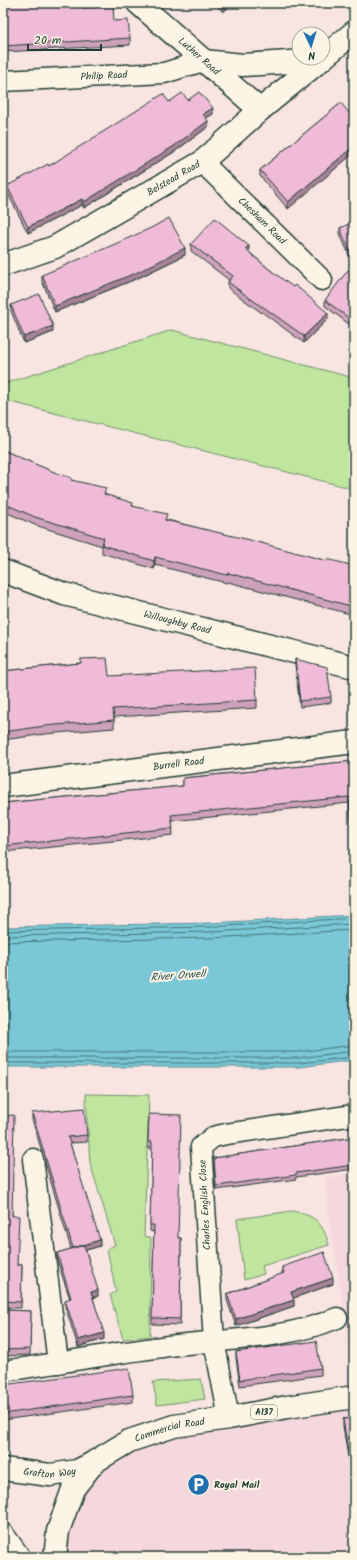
<svg xmlns="http://www.w3.org/2000/svg" width="357" height="1560" viewBox="0 0 357 1560" font-family="Kalam,sans-serif">
<rect width="100%" height="100%" fill="#f8e4e1"/>
<filter id="ink" filterUnits="userSpaceOnUse"><feTurbulence type="fractalNoise" baseFrequency=".025" numOctaves="2"/><feDisplacementMap in="SourceGraphic" scale="8" xChannelSelector="R" yChannelSelector="G"/><feConvolveMatrix kernelMatrix="1 2 1 2 8 2 1 2 1" color-interpolation-filters="sRGB"/></filter>
<g filter="url(#ink)">
<!-- built -->
<path fill="#f5d8de" d="M 354,1173 L 354,1372 L 329,1218 L 325,1178 Z
M 354,1397 L 354,1557 L 55,1557 L 67,1506 L 129,1441 Z"/>
<!-- green -->
<path fill="#bfe59f" stroke="#6f916a" d="M 172,330 L 354,378 L 354,489 L 3,400 L 3,384 Z
M 86,1094 L 149,1095 L 144,1236 L 151,1238 L 150,1336 L 123,1339 L 110,1295 L 116,1292 L 107,1249 L 115,1245 L 90,1163 L 86,1100 Z
M 292,1211 C 315,1215 323,1223 329,1245 L 262,1266 L 264,1274 L 244,1280 L 237,1219 Z
M 201,1379 L 205,1399 L 157,1405 L 153,1382 Z"/>
<!-- water -->
<path fill="#7ac7d7" stroke="#569096" d="M 354,915 L 354,1060 L 299,1067 L 3,1067 L 3,927 L 210,923 Z"/>
<g fill="none" stroke-linecap="round" stroke-linejoin="round">
<!-- shore -->
<path stroke="#437475" stroke-width="1" d="M 3,931 L 210,927 L 354,918
M 3,936 L 210,932 L 354,924
M 3,942 L 210,938 L 354,930
M 3,1052 L 298,1052 L 354,1045
M 3,1058 L 299,1058 L 354,1051
M 3,1063 L 299,1063 L 354,1057"/>
<defs>
<g id="street">
<path id="s1" d="M 3,81 L 164,73 L 203,61"/>
<path id="s2" d="M 202,162 L 322,280"/>
<path d="M 33,1159 L 58,1363"/>
<path d="M 3,1371 C 61,1363 119,1352 177,1345 C 230,1339 287,1339 337,1318"/>
<path d="M 229,1418 L 214,1341 L 201,1147 L 213,1137 L 226,1134 L 354,1115"/>
</g>
<g id="secondary">
<path id="s3" d="M 138,3 L 260,110"/>
<path d="M 323,58 L 354,32"/>
<path d="M 203,61 L 243,65 L 321,60"/>
<path id="s4" d="M 3,265 L 55,247 L 202,162 L 260,110 L 323,58"/>
<path id="s5" d="M 3,571 L 64,594 L 354,667"/>
<path id="s6" d="M 3,786 L 354,742"/>
</g>
<g id="primary">
<path id="s7" d="M 3,1469 L 50,1475 L 77,1471 L 93,1463"/>
<path d="M 3,1535 L 19,1557"/>
<path id="s8" d="M 55,1557 L 58,1531 L 73,1489 L 94,1462 L 129,1441 L 174,1426 L 229,1418 L 287,1407 L 354,1397"/>
</g>
</defs>
<!-- street casing -->
<use href="#street" stroke="#1f3d34" stroke-width="23"/>
<!-- secondary casing -->
<use href="#secondary" stroke="#1f3d34" stroke-width="25"/>
<!-- primary casing -->
<use href="#primary" stroke="#1f3d34" stroke-width="25"/>
<!-- street -->
<use href="#street" stroke="#fcf5e5" stroke-width="20"/>
<!-- secondary -->
<use href="#secondary" stroke="#fcf5e5" stroke-width="22"/>
<!-- primary -->
<use href="#primary" stroke="#fcf5e5" stroke-width="22"/>
</g>
<!-- wall -->
<path fill="#cea1ba" stroke="#1f3d34" d="M 3,3 L 83,8 L 114,21 L 130,38 L 130,45 L 3,52 Z
M 215,3 L 233,3 L 223,12 Z
M 188,100 L 213,114 L 206,118 L 208,127 L 174,152 L 84,208 L 82,205 L 28,233 L 7,192 L 7,186 L 49,166 L 169,102 Z
M 341,103 L 288,209 L 260,176 L 260,170 Z
M 354,222 L 354,266 L 340,234 L 340,228 Z
M 191,244 L 249,252 L 328,319 L 304,343 L 262,312 L 262,313 L 228,288 L 228,282 L 229,280 L 191,251 Z
M 185,255 L 138,278 L 55,312 L 42,281 L 42,275 Z
M 354,274 L 354,328 L 325,306 L 325,300 Z
M 11,305 L 53,332 L 24,343 L 11,311 Z
M 3,450 L 21,458 L 106,495 L 167,520 L 327,561 L 354,566 L 354,615 L 228,582 L 227,583 L 155,565 L 154,569 L 102,553 L 102,546 L 35,525 L 3,511 Z
M 81,659 L 109,676 L 257,700 L 257,708 L 114,717 L 114,728 L 45,734 L 3,740 L 3,671 L 81,663 Z
M 295,659 L 331,697 L 331,703 L 300,707 L 295,665 Z
M 354,761 L 354,825 L 351,825 L 349,803 L 172,821 L 173,835 L 3,852 L 3,803 L 183,786 L 183,778 Z
M 32,1113 L 87,1135 L 87,1142 L 70,1143 L 100,1246 L 86,1250 L 98,1296 L 93,1298 L 104,1339 L 78,1347 L 65,1306 L 65,1300 L 70,1299 L 57,1260 L 57,1253 L 71,1249 L 32,1119 Z
M 149,1114 L 178,1238 L 181,1238 L 180,1325 L 152,1324 L 154,1232 L 150,1231 L 152,1148 L 148,1148 Z
M 3,1116 L 17,1266 L 22,1264 L 21,1308 L 3,1308 Z
M 354,1137 L 354,1169 L 296,1177 L 296,1179 L 216,1190 L 214,1158 Z
M 282,1267 L 333,1284 L 293,1298 L 294,1306 L 236,1326 L 227,1300 L 227,1294 L 282,1274 Z
M 3,1310 L 31,1311 L 30,1355 L 3,1356 Z
M 236,1352 L 321,1368 L 321,1375 L 240,1386 L 236,1358 Z
M 3,1385 L 133,1395 L 133,1402 L 3,1420 Z
M 354,1418 L 354,1482 L 352,1482 L 343,1426 L 343,1419 Z"/>
<!-- shaded-wall -->
<path fill="#a78397" stroke="#1f3d34" d="M 226,3 L 233,3 L 223,12 L 223,6 Z
M 213,108 L 213,114 L 203,120 L 203,114 Z
M 208,121 L 208,127 L 174,152 L 84,208 L 84,202 Z
M 354,146 L 354,153 L 288,209 L 288,202 Z
M 82,199 L 82,205 L 28,233 L 28,227 Z
M 249,246 L 249,252 L 245,249 Z
M 185,248 L 185,255 L 138,278 L 55,312 L 55,306 Z
M 328,313 L 328,319 L 304,343 L 304,336 Z
M 5,318 L 5,324 L 3,325 L 3,319 Z
M 53,326 L 53,332 L 24,343 L 24,337 Z
M 155,557 L 155,565 L 154,569 L 154,561 Z
M 100,1240 L 100,1246 L 73,1254 L 73,1248 Z
M 333,1278 L 333,1284 L 291,1299 L 291,1292 Z
M 98,1290 L 98,1296 L 91,1298 L 91,1292 Z
M 294,1300 L 294,1306 L 236,1326 L 236,1319 Z
M 104,1333 L 104,1339 L 78,1347 L 78,1340 Z"/>
<!-- building -->
<path fill="#efbbd8" stroke="#1f3d34" d="M 3,3 L 83,3 L 83,8 L 113,6 L 114,21 L 128,20 L 130,38 L 3,46 Z
M 221,3 L 226,3 L 223,6 Z
M 199,92 L 213,108 L 203,114 L 208,121 L 174,146 L 84,202 L 82,199 L 28,227 L 7,186 L 48,164 L 49,166 L 163,94 L 169,102 L 182,93 L 188,100 Z
M 341,103 L 349,113 L 354,108 L 354,146 L 288,202 L 260,170 Z
M 169,218 L 185,248 L 138,272 L 55,306 L 42,275 L 106,248 L 151,228 Z
M 215,218 L 249,246 L 245,249 L 269,269 L 293,287 L 295,285 L 328,313 L 304,336 L 262,306 L 262,307 L 228,282 L 233,276 L 191,244 Z
M 354,222 L 354,260 L 340,228 Z
M 348,270 L 354,274 L 354,322 L 325,300 Z
M 39,294 L 53,326 L 24,337 L 11,305 Z
M 3,314 L 5,318 L 3,319 Z
M 3,450 L 21,458 L 54,472 L 72,478 L 71,480 L 106,488 L 104,494 L 133,503 L 132,506 L 167,514 L 165,520 L 250,540 L 327,561 L 327,559 L 354,566 L 354,607 L 228,573 L 227,575 L 155,557 L 154,561 L 102,545 L 104,538 L 35,517 L 3,503 Z
M 107,658 L 109,676 L 255,668 L 257,700 L 113,709 L 114,720 L 45,726 L 3,732 L 3,671 L 81,663 L 81,659 Z
M 295,659 L 327,667 L 331,697 L 300,701 Z
M 354,761 L 354,819 L 351,819 L 349,797 L 171,815 L 173,828 L 3,846 L 3,803 L 183,786 L 183,778 Z
M 84,1108 L 87,1135 L 68,1137 L 100,1240 L 73,1248 L 32,1113 Z
M 149,1114 L 181,1115 L 178,1238 L 181,1238 L 180,1319 L 152,1318 L 154,1225 L 150,1225 L 152,1142 L 148,1142 Z
M 14,1115 L 12,1216 L 19,1216 L 17,1266 L 22,1264 L 21,1302 L 3,1301 L 3,1116 Z
M 354,1137 L 354,1165 L 296,1173 L 296,1175 L 216,1186 L 214,1158 Z
M 84,1245 L 98,1290 L 91,1292 L 104,1333 L 78,1340 L 65,1300 L 71,1298 L 57,1253 Z
M 324,1252 L 333,1278 L 291,1292 L 294,1300 L 236,1319 L 227,1294 L 284,1273 L 282,1267 Z
M 3,1310 L 31,1311 L 30,1349 L 3,1350 Z
M 316,1341 L 321,1368 L 240,1380 L 236,1352 Z
M 129,1368 L 133,1395 L 3,1414 L 3,1385 Z
M 354,1418 L 354,1476 L 352,1476 L 343,1419 Z"/>
</g>
<!-- icons -->
<defs>
<symbol id="parking-disc" viewBox="-11 -11 22 22"><circle r="9.5" fill="#1f6fb2" stroke="#fcf5e5"/><path d="M-3.5-5.5H1a3.5 3.5 0 0 1 0 7H-1V5.5H-3.5ZM-1-3.4V-.6H.8a1.4 1.4 0 0 0 0-2.8Z" fill="#fff"/></symbol>
</defs>
<g fill-rule="evenodd">
<use href="#parking-disc" x="186" y="1472" width="25" height="25"/>
</g>
<g text-anchor="middle" dominant-baseline="central" stroke-width="4" stroke-linejoin="round" paint-order="stroke">
<!-- shield labels -->
<rect fill="#fcf5e5" stroke="#617469" stroke-width="1" x="251" y="1405" width="26" height="14" rx="3"/>
<g font-size="9" font-weight="bold" fill="#1f3d34">
<text x="264" y="1412">A137</text>
</g>
<!-- street labels -->
<g font-size="10" fill="#1f3d34" stroke="#fcf5e5">
<text stroke="none"><textPath href="#s3" startOffset="81">Luther Road</textPath></text>
<text stroke="none"><textPath href="#s1" startOffset="101">Philip Road</textPath></text>
<text stroke="none"><textPath href="#s4" startOffset="192">Belstead Road</textPath></text>
<text stroke="none"><textPath href="#s2" startOffset="84">Chesham Road</textPath></text>
<text stroke="none"><textPath href="#s5" startOffset="182">Willoughby Road</textPath></text>
<text stroke="none"><textPath href="#s6" startOffset="177">Burrell Road</textPath></text>
<text transform="translate(205 1205) rotate(-93)">Charles English Close</text>
<text stroke="none"><textPath href="#s8" startOffset="188">Commercial Road</textPath></text>
<text stroke="none"><textPath href="#s7" startOffset="47">Grafton Way</textPath></text>
</g>
<!-- poi labels -->
<g font-size="10" font-weight="bold" fill="#1f3d34" stroke="#fcf5e5" text-anchor="start">
<text x="214" y="1485">Royal Mail</text>
</g>
<!-- water labels -->
<g font-size="11" font-style="italic" fill="#315955" stroke="#fcf5e5">
<text transform="translate(178 976) rotate(-4)">River Orwell</text>
</g>
</g>
<!-- margin -->
<rect width="357" height="1560" fill="none" stroke="#fcf5e5" stroke-width="16"/>
<rect x="8" y="8" width="341" height="1544" fill="none" stroke="#1f3d34" stroke-width="1.5" filter="url(#ink)"/>
<!-- north arrow -->
<g transform="translate(311 46) rotate(176)"><circle r="19" fill="#fcf5e5" stroke="#a4ab9e"/>
<path d="M0-3L7 15L0 10L-7 15Z" fill="#1f6fb2"/>
<text y="-6" font-size="11" font-weight="bold" text-anchor="middle" fill="#1f3d34">N</text>
</g>
<!-- scale -->
<path d="M28 44v6h73v-6" fill="none" stroke="#1f3d34" stroke-width="2"/>
<text x="34" y="44" font-size="12" fill="#1f3d34" stroke="#fcf5e5" stroke-width="3" paint-order="stroke">20 m</text>
</svg>
